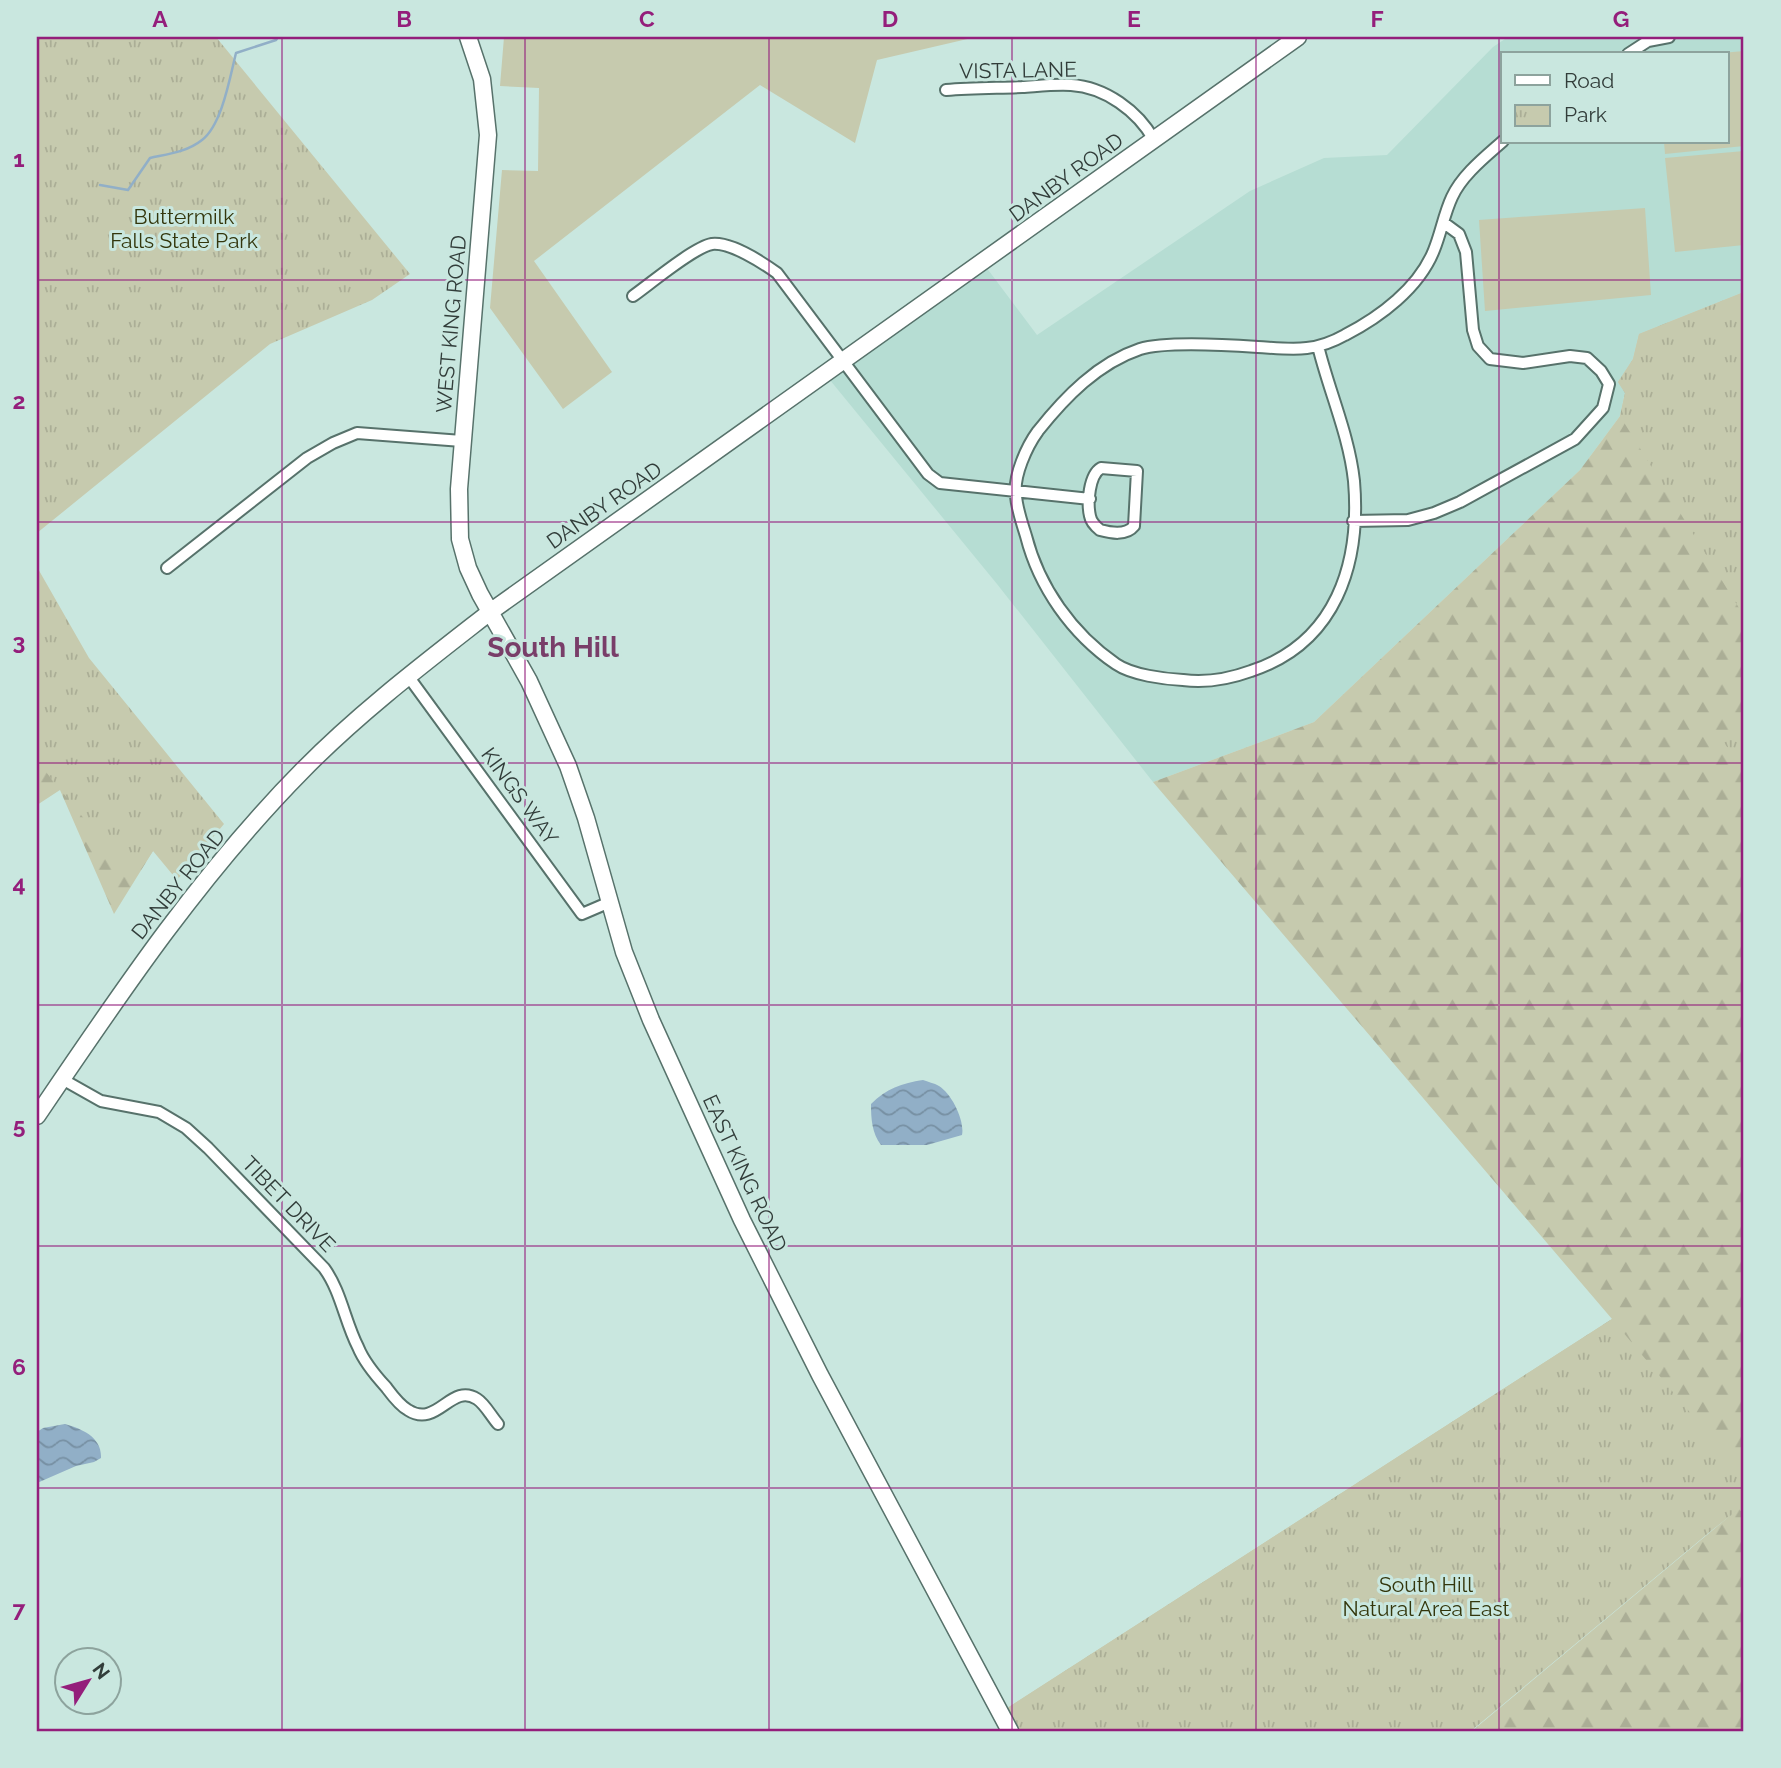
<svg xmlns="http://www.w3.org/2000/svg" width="1781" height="1768" viewBox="0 0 1781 1768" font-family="Raleway,sans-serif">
<defs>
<pattern id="forest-firs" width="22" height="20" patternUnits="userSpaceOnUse" patternTransform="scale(1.75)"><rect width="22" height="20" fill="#c6caae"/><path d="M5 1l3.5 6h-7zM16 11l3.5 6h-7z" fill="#abae96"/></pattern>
<pattern id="park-tufts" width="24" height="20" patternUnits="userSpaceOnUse" patternTransform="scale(1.75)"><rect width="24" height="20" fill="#c6caae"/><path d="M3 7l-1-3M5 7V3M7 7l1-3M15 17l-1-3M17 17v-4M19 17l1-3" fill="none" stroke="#abae96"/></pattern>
<pattern id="water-waves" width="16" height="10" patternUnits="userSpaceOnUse" patternTransform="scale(1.75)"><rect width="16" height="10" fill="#91afc7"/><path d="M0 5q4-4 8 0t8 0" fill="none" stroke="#7790a3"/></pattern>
</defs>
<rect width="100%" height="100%" fill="#c9e7df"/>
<!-- built -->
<path fill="#b6ddd3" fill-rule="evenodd" d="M 1508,37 L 1744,37 L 1744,292 L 1639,334 L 1633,359 L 1618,382 L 1625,392 L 1620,416 L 1580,470 L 1314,722 L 1153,782 L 997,584 L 825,374 L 983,263 L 1037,335 L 1250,191 L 1324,158 L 1387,155 L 1493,47 ZM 1503,54 L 1727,54 L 1727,142 L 1503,142 Z"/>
<!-- green -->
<path fill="#c6caae" d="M 504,37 L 976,37 L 877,60 L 855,143 L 760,85 L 534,261 L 612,372 L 563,409 L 490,308 L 502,170 L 538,171 L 539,88 L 500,86 Z
M 1744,51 L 1744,146 L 1665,154 L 1664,142 L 1727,142 L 1727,54 L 1710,54 Z
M 1744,151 L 1744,245 L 1675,252 L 1665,158 Z
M 1645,208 L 1651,295 L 1485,311 L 1479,220 Z"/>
<!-- forest -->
<path fill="url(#forest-firs)" d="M 1744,292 L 1744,1493 L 1009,1707 L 1612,1319 L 1153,782 L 1314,722 L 1580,470 L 1620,416 L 1625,393 L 1618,382 L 1633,359 L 1639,334 Z
M 37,575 L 153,851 L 114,914 L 60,790 L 37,805 Z
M 1744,1504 L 1744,1731 L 1472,1731 Z"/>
<!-- park -->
<path fill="url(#park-tufts)" d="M 37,37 L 216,37 L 410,274 L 372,300 L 270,344 L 37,533 Z
M 1744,292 L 1744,616 L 1620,416 L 1625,393 L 1618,382 L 1633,359 L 1639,334 Z
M 37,567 L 89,658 L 224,824 L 177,880 L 153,851 L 134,880 L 37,761 Z
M 1744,721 L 1744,769 L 1721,739 Z
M 1612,1319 L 1728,1458 L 1744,1445 L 1744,1515 L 1739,1509 L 1711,1531 L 1471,1731 L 1011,1731 L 1001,1712 Z"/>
<!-- water -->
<path fill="url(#water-waves)" d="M 923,1080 C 928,1082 934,1083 939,1086 C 952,1094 965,1121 962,1135 L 927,1145 L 881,1145 C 872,1133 871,1119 871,1104 C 886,1089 902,1083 923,1080 Z
M 65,1424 C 82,1429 102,1437 101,1458 L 94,1462 L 76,1466 L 37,1483 L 37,1432 L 43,1428 Z"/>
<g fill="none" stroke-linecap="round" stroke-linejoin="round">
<!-- stream -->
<path stroke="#91afc7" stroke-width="2.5" d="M 100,185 L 128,190 L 150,158 C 168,154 187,152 202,140 C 222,125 230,77 236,53 L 276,40 L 278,37"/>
<defs>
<path id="street" d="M 1628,54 L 1648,41 L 1669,37
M 946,90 C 971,88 997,88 1022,87 C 1038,86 1055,84 1071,85 C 1105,87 1138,111 1154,140
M 633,296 C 650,284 694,247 712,244 C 731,242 763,263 777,273 L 928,474 L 940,483 L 1090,499
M 1318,346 C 1329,391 1349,435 1354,481 C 1361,564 1336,643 1251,671 C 1229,679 1206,683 1183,680 C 1164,679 1132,675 1116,664 C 1072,634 1039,587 1026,536 C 1022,523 1017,509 1016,496 C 1013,476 1027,446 1038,431 C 1065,397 1098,363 1140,349 C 1166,341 1229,345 1258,347 C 1292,349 1313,353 1345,335 C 1380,317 1419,288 1434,250 C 1441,233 1444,214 1452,197 C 1462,175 1485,157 1503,141
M 1101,468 L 1137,471 L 1134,526 C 1126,536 1111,533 1100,530 C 1095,526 1091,522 1090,516 C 1087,503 1089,475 1101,468 Z
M 1353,521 L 1408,520 L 1434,513 L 1460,502 L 1575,439 L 1603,408 L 1609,384 L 1601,371 L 1587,358 L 1570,356 L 1523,363 L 1490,359 L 1478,346 L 1473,330 L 1466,252 L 1459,234 L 1444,223
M 167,568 L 307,458 L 333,443 L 357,433 L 462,441
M 408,676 L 582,914 L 610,902
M 62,1079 L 101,1101 L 159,1112 L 186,1128 L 208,1148 L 324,1268 C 341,1291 345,1322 358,1347 C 364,1362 375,1375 386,1387 C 392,1395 399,1405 408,1410 C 437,1429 451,1382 477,1399 C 485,1404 491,1416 498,1424"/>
<path id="secondary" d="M 468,37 L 482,79 L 488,135 L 459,489 L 460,539 L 468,568 L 480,594 L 529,681 L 568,766 L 586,818 L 624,952 L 651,1020 L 742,1220 L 820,1375 L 1010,1731
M 37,1116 C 119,995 200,874 303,770 C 360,712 426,662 490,612 L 1298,37"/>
</defs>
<!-- street casing -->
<use href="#street" stroke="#57726b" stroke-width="14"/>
<!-- secondary casing -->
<use href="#secondary" stroke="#57726b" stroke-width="19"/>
<!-- street -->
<use href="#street" stroke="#fff" stroke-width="10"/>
<!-- secondary -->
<use href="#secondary" stroke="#fff" stroke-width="16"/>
</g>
<!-- grid -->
<path fill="none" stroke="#941e7b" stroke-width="2" stroke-opacity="0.55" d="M 282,37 L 282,1731M 525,37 L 525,1731M 769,37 L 769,1731M 1012,37 L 1012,1731M 1256,37 L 1256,1731M 1499,37 L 1499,1731M 37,280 L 1744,280M 37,522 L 1744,522M 37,763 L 1744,763M 37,1005 L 1744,1005M 37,1246 L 1744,1246M 37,1488 L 1744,1488"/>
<g text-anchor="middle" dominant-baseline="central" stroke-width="6" stroke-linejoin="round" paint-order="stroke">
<!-- street labels -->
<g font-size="21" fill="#323d3a" stroke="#c9e7df">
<text transform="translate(1018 70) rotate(-1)">VISTA LANE</text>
<text transform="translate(1066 177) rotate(-36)">DANBY ROAD</text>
<text transform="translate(451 324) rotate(-85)">WEST KING ROAD</text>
<text transform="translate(604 505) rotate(-35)">DANBY ROAD</text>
<text transform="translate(520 796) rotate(54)">KINGS WAY</text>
<text transform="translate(178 884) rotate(-51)">DANBY ROAD</text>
<text transform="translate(745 1173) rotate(65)">EAST KING ROAD</text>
<text transform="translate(289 1204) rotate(46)">TIBET DRIVE</text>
</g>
<!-- park labels -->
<g font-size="21" fill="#33360c" stroke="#c9e7df">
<text x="184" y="216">Buttermilk<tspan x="184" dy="24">Falls State Park</tspan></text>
<text x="1426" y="1584">South Hill<tspan x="1426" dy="24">Natural Area East</tspan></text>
</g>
<!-- district labels -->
<g font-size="28" font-weight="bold" fill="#793e69" stroke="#c9e7df">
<text x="553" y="647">South Hill</text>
</g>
</g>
<!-- border -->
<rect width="1781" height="1768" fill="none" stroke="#c9e7df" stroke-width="77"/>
<!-- legend -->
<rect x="1501" y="52" width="228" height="91" fill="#c9e7df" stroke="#8da39d" stroke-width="2"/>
<rect x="1515" y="75" width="35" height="10" fill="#ffffff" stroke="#8da39d" stroke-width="2"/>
<text x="1564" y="88" font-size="21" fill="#323d3a">Road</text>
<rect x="1515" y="105" width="35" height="21" fill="url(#park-tufts)" stroke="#8da39d" stroke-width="2"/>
<text x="1564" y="122" font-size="21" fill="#323d3a">Park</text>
<!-- north arrow -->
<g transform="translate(88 1681) rotate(53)"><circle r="33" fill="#c9e7df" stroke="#8da39d" stroke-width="2"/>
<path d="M0-5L12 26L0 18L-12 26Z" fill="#941e7b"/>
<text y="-10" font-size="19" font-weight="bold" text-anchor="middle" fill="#323d3a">N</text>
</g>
<rect x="38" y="38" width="1704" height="1692" fill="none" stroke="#941e7b" stroke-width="2.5"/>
<g font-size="23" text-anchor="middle" font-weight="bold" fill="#941e7b">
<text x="160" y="27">A</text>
<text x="404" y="27">B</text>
<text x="647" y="27">C</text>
<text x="890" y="27">D</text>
<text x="1134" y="27">E</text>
<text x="1377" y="27">F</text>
<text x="1621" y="27">G</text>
<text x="19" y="167">1</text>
<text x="19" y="409">2</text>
<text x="19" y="650">3</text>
<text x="19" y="892">4</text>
<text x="19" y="1134">5</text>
<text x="19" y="1375">6</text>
<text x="19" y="1617">7</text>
</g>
</svg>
